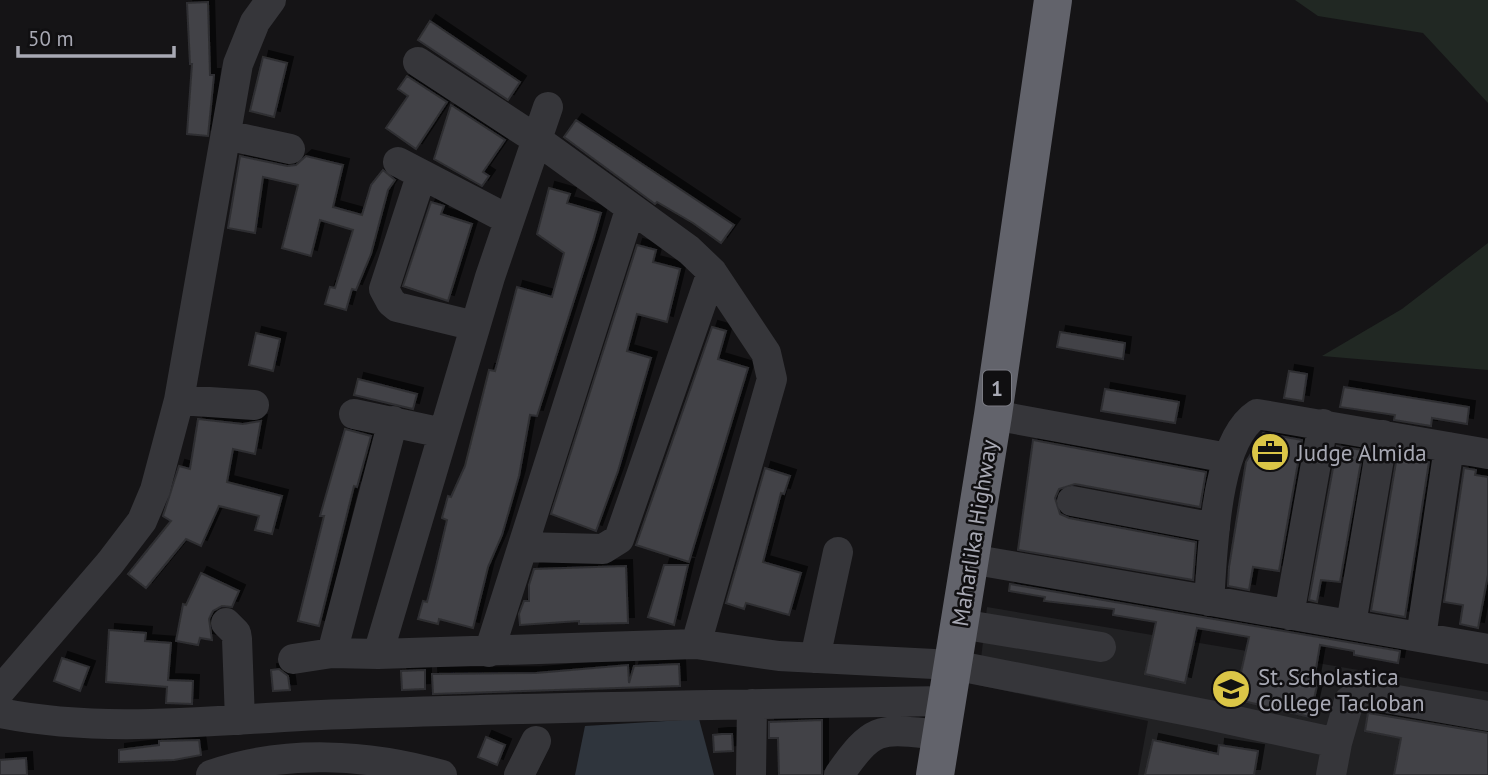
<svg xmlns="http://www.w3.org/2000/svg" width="1488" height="775" viewBox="0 0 1488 775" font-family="'PT Sans',sans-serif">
<defs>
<filter id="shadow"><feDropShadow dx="6" dy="-6" stdDeviation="0" flood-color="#0009"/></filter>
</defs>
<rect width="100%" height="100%" fill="#151416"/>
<!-- built -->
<path fill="#212123" d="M 987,607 L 1488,692 L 1488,775 L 1138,775 L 1148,721 L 978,685 Z"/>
<!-- green -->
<path fill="#212823" d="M 1295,0 L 1488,0 L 1488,103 L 1423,33 L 1318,16 Z
M 1488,243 L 1488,370 L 1322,356 L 1402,309 Z"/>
<!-- water -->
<path fill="#2f353d" d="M 699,719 L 714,775 L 575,775 L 585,726 Z"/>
<!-- building -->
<path fill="#424246" stroke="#2f2f32" stroke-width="2" filter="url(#shadow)" d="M 208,2 L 210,75 L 214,75 L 208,136 L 187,134 L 192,64 L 190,64 L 187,3 Z
M 430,21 L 520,82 L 508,100 L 418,40 Z
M 263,57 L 287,63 L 274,117 L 250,111 Z
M 407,76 L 447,102 L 416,149 L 386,128 L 408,96 L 398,89 Z
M 451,105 L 505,140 L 483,172 L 489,176 L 482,186 L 434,159 Z
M 576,120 L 734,225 L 721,243 L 693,223 L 657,202 L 655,204 L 564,137 Z
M 240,156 L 287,166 L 296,165 L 306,156 L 343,165 L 333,207 L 362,215 L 371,185 L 383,170 L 395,180 L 388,190 L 371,254 L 356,290 L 352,289 L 346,310 L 325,304 L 330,287 L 335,288 L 353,230 L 320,220 L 311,256 L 282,248 L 298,185 L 263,177 L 255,233 L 228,228 Z
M 549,188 L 570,194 L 567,203 L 601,213 L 594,238 L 537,416 L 530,415 L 519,476 L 502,535 L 488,567 L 473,628 L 439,619 L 438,624 L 418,619 L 423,601 L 427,602 L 435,571 L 447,520 L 442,518 L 448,496 L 451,497 L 465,466 L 489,370 L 495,371 L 517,287 L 552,297 L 564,253 L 537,234 Z
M 431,202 L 444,206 L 441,214 L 472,224 L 448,301 L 403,286 Z
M 637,245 L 656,250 L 653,262 L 680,269 L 667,322 L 637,314 L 627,351 L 651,358 L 618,471 L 596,531 L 551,514 Z
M 712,327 L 726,331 L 718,359 L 748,368 L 689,562 L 636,545 Z
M 1060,332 L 1125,343 L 1123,359 L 1057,347 Z
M 256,333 L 280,339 L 273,371 L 249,365 Z
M 1289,371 L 1307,374 L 1303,401 L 1284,398 Z
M 358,379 L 417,394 L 413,409 L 354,395 Z
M 1344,387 L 1469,407 L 1467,424 L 1432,418 L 1431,426 L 1394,420 L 1395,415 L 1340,407 Z
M 1105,389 L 1179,402 L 1175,423 L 1101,411 Z
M 198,419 L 243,424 L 261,421 L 255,454 L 233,449 L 227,482 L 282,496 L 272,534 L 255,530 L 259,516 L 219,506 L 201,546 L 186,539 L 146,588 L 128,574 L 171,521 L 163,516 L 179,466 L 190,469 Z
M 345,429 L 371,436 L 357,487 L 354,486 L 319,626 L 298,621 L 324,516 L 320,516 Z
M 1263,433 L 1302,440 L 1279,571 L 1253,567 L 1249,590 L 1228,586 L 1229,567 L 1246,462 Z
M 1033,440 L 1206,472 L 1200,507 L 1075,484 L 1059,489 L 1055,498 L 1060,514 L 1069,518 L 1196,542 L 1193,580 L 1018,550 Z
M 1337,446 L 1363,450 L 1340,582 L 1321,580 L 1317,602 L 1309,600 Z
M 1397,456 L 1429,462 L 1405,617 L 1371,611 Z
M 765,468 L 790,476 L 784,494 L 781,493 L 763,562 L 801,573 L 789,615 L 746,603 L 744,609 L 726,603 Z
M 1464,468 L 1476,470 L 1475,475 L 1488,477 L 1488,575 L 1478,628 L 1460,624 L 1463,605 L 1444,602 Z
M 664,565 L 688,565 L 674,625 L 648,617 Z
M 626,566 L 628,623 L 579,624 L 579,621 L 520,625 L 519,614 L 524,601 L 529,601 L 529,585 L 534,569 Z
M 201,573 L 239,591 L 232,607 L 222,606 L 213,611 L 209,619 L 212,640 L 200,638 L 198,645 L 176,641 L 183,604 L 186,605 Z
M 1010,584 L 1400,651 L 1398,663 L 1354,655 L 1354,651 L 1320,645 L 1314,680 L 1318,681 L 1310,717 L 1235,699 L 1249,637 L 1197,628 L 1185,683 L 1145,674 L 1156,622 L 1113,615 L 1114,609 L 1044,601 L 1045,597 L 1009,591 Z
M 109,630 L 146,633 L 145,641 L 171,643 L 168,680 L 193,681 L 192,704 L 166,703 L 167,687 L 106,682 Z
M 62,658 L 89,667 L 80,691 L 54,681 Z
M 679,664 L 680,686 L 433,694 L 432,674 L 536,673 L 628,665 L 629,683 L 634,666 Z
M 279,669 L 288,676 L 290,690 L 273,691 L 271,670 Z
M 425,670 L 425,689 L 402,690 L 401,671 Z
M 1368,713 L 1488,733 L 1488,775 L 1394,775 L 1401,738 L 1365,731 Z
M 822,720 L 822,775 L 779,775 L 778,738 L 769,738 L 769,722 Z
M 722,734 L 732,734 L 733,751 L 714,752 L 713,735 Z
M 486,737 L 505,745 L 497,765 L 478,757 Z
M 199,740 L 201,755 L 174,760 L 119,762 L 119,750 L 159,745 L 159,741 Z
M 1153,740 L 1218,754 L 1219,745 L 1258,751 L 1254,775 L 1145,775 Z
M 26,758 L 27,775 L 0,775 L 0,760 Z"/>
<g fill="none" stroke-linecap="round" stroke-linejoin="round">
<!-- minor -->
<path stroke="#36363a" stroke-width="30" d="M 418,62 L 536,139 L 689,250 L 712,272 L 766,353 L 772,379 L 696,644
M 226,135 L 290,149
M 398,162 L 509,220
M 421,176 L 384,289 L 391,302 L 397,307 L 475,326
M 179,400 L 254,405
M 354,414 L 443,433
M 993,415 L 1228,458
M 1072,501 L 1215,528
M 523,547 L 603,549 L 619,539 L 712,272
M 970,559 L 1488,649
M 1209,601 C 1213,553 1214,442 1257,414 L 1488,454
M 1289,615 L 1323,424
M 226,623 L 236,633 L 237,639 L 240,720
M 960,624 L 1101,647
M 1351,624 L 1383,435
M 1421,637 L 1449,447
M 489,652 L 630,210
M 332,653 L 393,421
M 378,654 L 490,277 L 548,107
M 815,658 L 838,552
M 293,659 L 332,653 L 378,654 L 696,644 L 779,656 L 953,665 L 1209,715 L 1337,743 L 1331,775
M 0,691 L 110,563 L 142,521 L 155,490 L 179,400 L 238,64 L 255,22 L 271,0
M 0,713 C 114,736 234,717 349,714 C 548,707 747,704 947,701
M 1337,743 L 1349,701 L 1363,694 L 1488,716
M 211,775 C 284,749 369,754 442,775
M 519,775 L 536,741
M 751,775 L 752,704
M 839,775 C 875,723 881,729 942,735"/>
<!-- highway -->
<path stroke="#62636b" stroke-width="38" d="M 935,775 L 993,415 L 1053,0"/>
</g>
<!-- icons -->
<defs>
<symbol id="office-disc" viewBox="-11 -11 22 22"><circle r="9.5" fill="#dbc647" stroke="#100f11"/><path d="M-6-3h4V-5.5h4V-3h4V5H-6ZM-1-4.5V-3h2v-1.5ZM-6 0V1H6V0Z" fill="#111"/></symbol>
<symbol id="school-disc" viewBox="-11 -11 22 22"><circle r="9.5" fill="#dbc647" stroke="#100f11"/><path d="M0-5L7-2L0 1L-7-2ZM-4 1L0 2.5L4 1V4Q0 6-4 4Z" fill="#111"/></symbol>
</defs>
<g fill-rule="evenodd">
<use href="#office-disc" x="1248" y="430" width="44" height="44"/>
<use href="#school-disc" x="1209" y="667" width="44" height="44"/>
</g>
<g text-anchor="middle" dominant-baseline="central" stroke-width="5" stroke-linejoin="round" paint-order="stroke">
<!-- shield labels -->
<rect fill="#100f11" stroke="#7a7b83" stroke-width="2" x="983" y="370.5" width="28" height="35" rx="5"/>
<g font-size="21" font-weight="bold" fill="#a8a9b4">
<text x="997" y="388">1</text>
</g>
<!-- poi labels -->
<g font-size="23" fill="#a8a9b4" stroke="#100f11" text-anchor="start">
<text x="1297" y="452">Judge Almida</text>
<text x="1258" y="676">St. Scholastica<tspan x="1258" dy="26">College Tacloban</tspan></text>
</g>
<!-- street labels -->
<g font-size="23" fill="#a8a9b4" stroke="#100f11">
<text transform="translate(974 533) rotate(-81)">Maharlika Highway</text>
</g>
</g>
<!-- scale -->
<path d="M18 46v10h156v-10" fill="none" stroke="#a8a9b4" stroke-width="3.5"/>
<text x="28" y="46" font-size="21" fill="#a8a9b4" stroke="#100f11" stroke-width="5" paint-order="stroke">50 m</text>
</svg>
